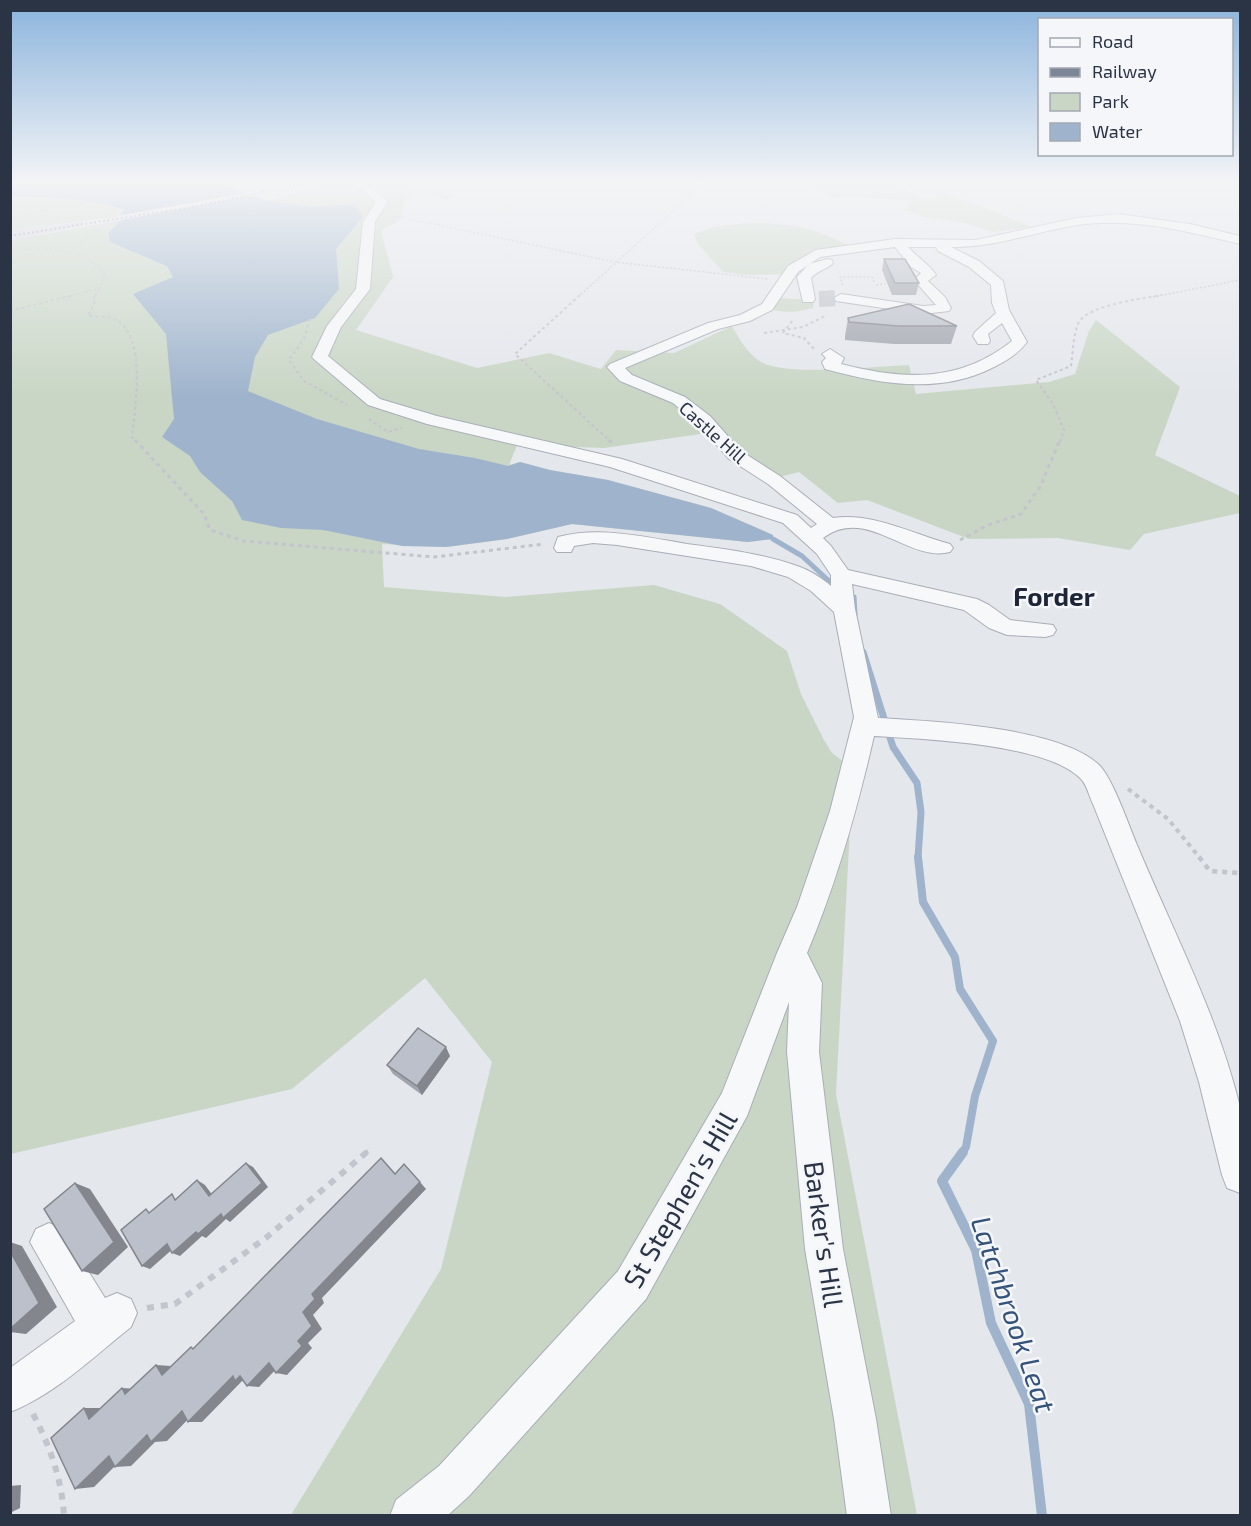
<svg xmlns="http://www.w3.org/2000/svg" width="1251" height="1526" viewBox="0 0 1251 1526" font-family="'Exo 2',sans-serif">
<rect width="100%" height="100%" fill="#e4e7ec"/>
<!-- built -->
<path fill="#d2d6de" d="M 81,222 L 82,226 L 11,240 L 10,230 Z"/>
<!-- green -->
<path fill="#c9d6c5" d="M 11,182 L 217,182 L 267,201 L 319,188 L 289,183 L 292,182 L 389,182 L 407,185 L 438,185 L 456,197 L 445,200 L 424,192 L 405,198 L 401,219 L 381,231 L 393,277 L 356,330 L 477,368 L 549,353 L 601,369 L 616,350 L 674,353 L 732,326 C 740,340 747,353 761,362 C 787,377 876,366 909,365 L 916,394 L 1049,382 L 1075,374 L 1089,331 L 1096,320 L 1180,387 L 1155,455 L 1240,496 L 1240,513 L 1144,534 L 1130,550 L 1058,538 L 969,539 L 867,500 L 838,503 L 799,472 L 775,478 L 714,432 L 604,448 L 517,445 L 509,465 L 520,462 L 550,470 L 608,480 L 711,508 L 773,535 L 773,539 L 748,542 L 572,524 L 507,539 L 446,547 L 382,544 L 384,587 L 506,597 L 654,585 L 720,604 L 787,651 L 801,694 L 824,740 L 832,753 L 853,769 L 836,1094 L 917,1515 L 291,1515 L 441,1269 L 492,1062 L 425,978 L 292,1089 L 11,1154 L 11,240 L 122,220 L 120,216 L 11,230 Z
M 804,182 L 919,182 L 927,184 L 894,184 L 919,197 L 935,198 L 934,192 L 942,191 L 1032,227 L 993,232 L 962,222 L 924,217 L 904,210 L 913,201 L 852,196 L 835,198 Z
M 747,223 C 792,223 815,227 855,249 L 818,255 L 785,274 L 749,275 L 723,272 L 698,244 L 694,234 L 713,227 Z
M 776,298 L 813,300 L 814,302 L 813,308 C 796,312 790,313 772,310 Z"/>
<!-- water -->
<path fill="#9fb4cc" d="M 11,182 L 217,182 L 267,201 L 311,207 L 355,204 L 363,217 L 336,249 L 339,289 L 315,318 L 268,335 L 255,357 L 248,391 L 317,419 L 419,449 L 475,458 L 508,466 L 520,462 L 550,470 L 608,480 L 711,508 L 773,535 L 773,539 L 748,542 L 572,524 L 507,539 L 446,547 L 402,546 L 323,530 L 281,528 L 242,520 L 232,501 L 200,472 L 190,456 L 162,437 L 174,419 L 166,334 L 133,294 L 173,277 L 167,266 L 110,242 L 108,233 L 122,220 L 120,216 L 124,209 C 86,198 50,197 11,197 Z"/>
<!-- pier -->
<path fill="#e4e7ec" d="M 252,192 L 259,194 L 116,221 L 117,216 Z"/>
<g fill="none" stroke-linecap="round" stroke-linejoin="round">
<!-- stream-far3 -->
<path stroke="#9fb4cc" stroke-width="5" d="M 773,539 L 802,556 L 829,581
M 854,597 L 855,615"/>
<!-- stream-far2 -->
<path stroke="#9fb4cc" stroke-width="7" d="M 863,652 L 893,747 L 917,783 L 921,812 L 918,858"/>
<!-- stream-far1 -->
<path stroke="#9fb4cc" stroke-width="8" d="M 918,857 L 923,902 L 955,957 L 960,989 L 993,1041 L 975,1096 L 966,1147 L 962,1153"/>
<!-- stream -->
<path stroke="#9fb4cc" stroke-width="10" d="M 963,1152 L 942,1181 L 976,1250 L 991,1323 L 1029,1404 L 1042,1516"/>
<!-- minor-tunnel -->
<path stroke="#bfc3cb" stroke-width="16" stroke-dasharray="16 8" stroke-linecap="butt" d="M 819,299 L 841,298"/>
<defs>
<path id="minor" d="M 352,182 L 363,182 L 388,201 L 375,222 L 370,289 L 341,327 L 328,356 L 380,399 L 437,416 L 622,459 L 797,515 L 811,528 L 817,524 L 768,484 L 729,459 L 698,424 L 673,403 L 620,381 L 607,367 L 610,364 L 708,323 L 740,315 L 762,304 L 788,266 L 816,250 L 895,239 L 976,240 L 1076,218 L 1119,214 L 1190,224 L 1240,236 L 1240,244 C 1186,231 1132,217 1077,225 C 1034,232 994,248 951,247 L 979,261 L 1003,281 L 1009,310 L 1027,342 C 1019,353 1006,361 994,367 C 940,395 880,384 825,369 L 822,362 L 826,358 L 822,354 L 830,349 L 844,358 L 841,364 C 904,380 959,383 1012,341 L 1002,323 L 988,334 L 990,341 L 988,344 L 978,344 L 973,336 L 975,332 L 996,313 L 992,303 L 991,285 L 969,267 L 938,251 L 936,247 L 908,247 C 917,257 929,264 936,275 L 928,281 L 945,297 L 951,308 L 949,311 L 923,314 L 836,301 L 834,298 L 841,294 L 923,306 L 936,305 L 914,280 L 921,273 L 911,267 L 895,247 L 820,257 L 798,272 L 772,310 L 750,321 L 718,329 L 625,368 L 632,375 L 685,397 L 710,416 L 741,451 L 780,476 L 833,518 C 873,512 912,534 950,544 L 953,548 L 950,552 C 908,563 867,505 823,538 L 831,546 L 848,570 L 977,599 L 989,605 L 1010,620 L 1053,625 L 1056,630 L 1053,635 L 1045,637 L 1007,635 L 989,628 L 964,610 L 852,584 L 855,609 L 878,718 C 932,721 1057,727 1098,764 C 1112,776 1129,826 1137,845 C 1173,931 1218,1016 1240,1107 C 1243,1123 1242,1176 1240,1193 L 1227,1188 L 1222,1175 L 1199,1082 L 1180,1021 L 1093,804 C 1089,796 1087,785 1081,779 C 1047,743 922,739 874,736 C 857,810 837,882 807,953 L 822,983 L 819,1052 L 843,1249 L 876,1419 L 891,1516 L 847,1516 L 834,1419 L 805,1249 L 787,1052 L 789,1002 L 747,1116 L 646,1299 L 469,1496 L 447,1516 L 390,1516 L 396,1500 L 439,1466 L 618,1271 L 722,1093 L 777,953 L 797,907 L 830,811 L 854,717 L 834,612 L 811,591 L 788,577 L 751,566 L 617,545 L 593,543 L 574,546 L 571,552 L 557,552 L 554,548 L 558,537 C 601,526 644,537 687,544 C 725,549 764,554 800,567 C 811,571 823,579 831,586 L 831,575 L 817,554 L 783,523 L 610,467 L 427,424 L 368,405 L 315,360 L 312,357 L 327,326 L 356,289 L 363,222 L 376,202 Z
M 827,259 L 832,260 L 833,263 C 828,269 818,270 811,278 L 815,299 L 813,302 L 803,302 L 797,277 L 809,264 Z
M 49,1223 L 62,1229 L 105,1298 L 117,1293 L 131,1299 L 137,1313 L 131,1327 C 93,1357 56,1394 10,1412 L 10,1368 L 75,1321 L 30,1242 L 36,1229 Z"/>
</defs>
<!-- minor casing -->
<use href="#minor" stroke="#a9aeb7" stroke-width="2"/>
<!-- path-far5 -->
<path stroke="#c2c5cb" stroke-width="1.5" stroke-dasharray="2 2" stroke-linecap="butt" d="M 10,206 C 41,204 96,195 118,221 L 114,224
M 391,215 L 615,262 L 768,279
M 10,218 L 63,207
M 10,251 C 45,248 81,244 105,274 L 100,289 L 94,297
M 83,253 L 81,243 L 106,223 L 112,214
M 843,285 L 840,277 L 872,277 L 875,284
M 876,285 L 885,284
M 67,297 L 99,289
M 578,297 L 705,182
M 1153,297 L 1240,280"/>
<!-- path-far4 -->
<path stroke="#c2c5cb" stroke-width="2" stroke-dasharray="3 3" stroke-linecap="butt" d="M 95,295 L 94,304 L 88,316 C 97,317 108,316 116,320 C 147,336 135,408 132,437 L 136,442
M 580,295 L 515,354 L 611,442
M 10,311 L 74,295
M 310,319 L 304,339 L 289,360 L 304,381 L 347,405
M 792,321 L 783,333 L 804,338 L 815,350
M 764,333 L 803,327 L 827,315
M 369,419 L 388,432 L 402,428
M 1060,442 L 1064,430 L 1053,404 L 1036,380 L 1071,366 C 1073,353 1073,336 1078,324 C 1086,305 1141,299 1161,295"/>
<!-- path-far3 -->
<path stroke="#c2c5cb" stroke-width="3" stroke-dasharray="4 4" stroke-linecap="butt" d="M 135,440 L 204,514 L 210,530 L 244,541 L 434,557 L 544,544
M 609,440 L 613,444
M 960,540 L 988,525 L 1021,514 L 1040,487 L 1060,440"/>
<!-- path-far2 -->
<path stroke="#c2c5cb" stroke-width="4" stroke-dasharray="4.5 4.5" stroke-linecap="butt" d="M 1128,789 L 1168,819 L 1200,858"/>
<!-- path-far1 -->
<path stroke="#c2c5cb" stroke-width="4.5" stroke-dasharray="5 5" stroke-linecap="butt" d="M 1199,857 L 1210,871 L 1240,873
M 365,1153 L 368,1151"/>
<!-- path -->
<path stroke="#c2c5cb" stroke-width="6" stroke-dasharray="7 7" stroke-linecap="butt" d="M 147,1308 L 175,1304 L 267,1237 L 367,1152
M 33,1414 C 50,1446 62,1480 64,1516"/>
<!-- minor -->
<use href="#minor" fill="#f7f8fa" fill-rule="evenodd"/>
<!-- rail -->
<path stroke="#7d8696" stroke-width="2" stroke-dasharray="1.5 3" stroke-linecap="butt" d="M 10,236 L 197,206 L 312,182"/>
</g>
<!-- wall -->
<path fill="#a1a5ae" d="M 884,259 L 919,283 L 916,295 L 892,295 L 882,270 Z
M 848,318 L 957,326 L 951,344 L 894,344 L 845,340 L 845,336 Z
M 450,1056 L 422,1095 L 393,1074 L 387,1065 Z"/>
<!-- shaded-wall -->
<path fill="#83868d" d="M 446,1047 L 450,1056 L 422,1095 L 417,1086 Z
M 246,1163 L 253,1167 L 268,1187 L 230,1222 L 226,1219 L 206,1238 L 202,1236 L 180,1256 L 172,1253 Z
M 197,1180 L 205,1185 L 216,1200 L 209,1196 Z
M 420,1182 L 426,1189 L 322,1298 L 324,1303 L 313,1315 L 322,1329 L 308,1343 L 312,1348 L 287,1375 L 276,1373 L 298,1341 L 303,1312 L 312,1294 Z
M 75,1183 L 90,1189 L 128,1247 L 98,1275 L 82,1271 Z
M 10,1242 L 22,1246 L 57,1307 L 26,1334 L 10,1332 Z
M 167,1244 L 175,1247 L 150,1269 L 142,1266 Z
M 269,1363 L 280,1365 L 259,1387 L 247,1386 Z
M 156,1365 L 171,1366 L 162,1375 Z
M 233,1376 L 240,1376 L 248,1382 L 242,1381 L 202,1422 L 188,1422 Z
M 122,1388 L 138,1389 L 125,1394 Z
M 84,1408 L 102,1408 L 89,1419 Z
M 182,1411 L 196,1411 L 167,1441 L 155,1442 L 131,1466 L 115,1467 L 147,1435 Z
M 126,1455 L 94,1487 L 75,1489 L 109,1456 Z
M 21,1485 L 20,1508 L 10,1513 L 10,1486 Z"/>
<!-- building -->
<path fill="#bbc0ca" stroke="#83868d" stroke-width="1.5" d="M 884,259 L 905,259 L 919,283 L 895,283 Z
M 909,304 L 957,326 L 898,326 L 849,322 L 848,318 Z
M 418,1028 L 446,1047 L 417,1086 L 387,1065 Z
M 381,1158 L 395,1174 L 404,1164 L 420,1182 L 312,1294 L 315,1299 L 303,1312 L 312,1326 L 298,1341 L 302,1346 L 276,1373 L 269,1363 L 247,1386 L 240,1376 L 235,1381 L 233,1376 L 188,1422 L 182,1411 L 151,1442 L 147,1435 L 115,1467 L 109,1456 L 75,1489 L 51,1438 L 84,1408 L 89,1419 L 122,1388 L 125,1394 L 156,1365 L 162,1375 L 191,1347 L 193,1349 Z
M 246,1163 L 262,1183 L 223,1218 L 221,1214 L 198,1234 L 196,1232 L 172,1253 L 167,1244 L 142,1266 L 121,1230 L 146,1209 L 149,1213 L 172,1194 L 175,1200 L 197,1180 L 209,1196 Z
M 75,1183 L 114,1242 L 82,1271 L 44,1209 Z
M 10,1251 L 39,1303 L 10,1329 Z"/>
<!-- sky -->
<linearGradient id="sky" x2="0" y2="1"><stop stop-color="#8bb4dd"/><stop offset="0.46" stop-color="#f3f4f6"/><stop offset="1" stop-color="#f3f4f6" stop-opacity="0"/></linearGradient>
<rect width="1251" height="395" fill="url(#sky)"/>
<g text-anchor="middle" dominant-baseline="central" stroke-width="5" stroke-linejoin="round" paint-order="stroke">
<!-- far-street labels -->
<g font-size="18" fill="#2b3445" stroke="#f4f6f9">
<text transform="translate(713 432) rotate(42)">Castle Hill</text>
</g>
<!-- quarter labels -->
<g font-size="26" font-weight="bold" fill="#1d2536" stroke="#f4f6f9">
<text x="1054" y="595">Forder</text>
</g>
<!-- near-street labels -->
<g font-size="27" fill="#2b3445" stroke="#f4f6f9">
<text transform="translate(679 1199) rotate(-60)">St Stephen's Hill</text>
<text transform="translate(825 1234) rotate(82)">Barker's Hill</text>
</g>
<!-- near-water labels -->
<g font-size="28" font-style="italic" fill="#34527a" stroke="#f4f6f9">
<text transform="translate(1014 1314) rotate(71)">Latchbrook Leat</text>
</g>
</g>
<!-- border -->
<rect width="1251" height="1526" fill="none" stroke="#2b3445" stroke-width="24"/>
<!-- legend -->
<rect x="1038" y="18" width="195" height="138" fill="#f4f6f9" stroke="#a4a8b1" stroke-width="1.5"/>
<rect x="1050" y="38" width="30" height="9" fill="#f7f8fa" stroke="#a4a8b1" stroke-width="1.5"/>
<text x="1092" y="48" font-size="18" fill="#2b3445">Road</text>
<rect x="1050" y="68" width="30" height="9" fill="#7d8696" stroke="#a4a8b1" stroke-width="1.5"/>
<text x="1092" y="78" font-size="18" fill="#2b3445">Railway</text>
<rect x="1050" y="93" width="30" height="18" fill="#c9d6c5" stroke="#a4a8b1" stroke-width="1.5"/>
<text x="1092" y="108" font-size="18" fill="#2b3445">Park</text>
<rect x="1050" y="123" width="30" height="18" fill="#9fb4cc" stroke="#a4a8b1" stroke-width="1.5"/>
<text x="1092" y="138" font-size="18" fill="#2b3445">Water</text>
</svg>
